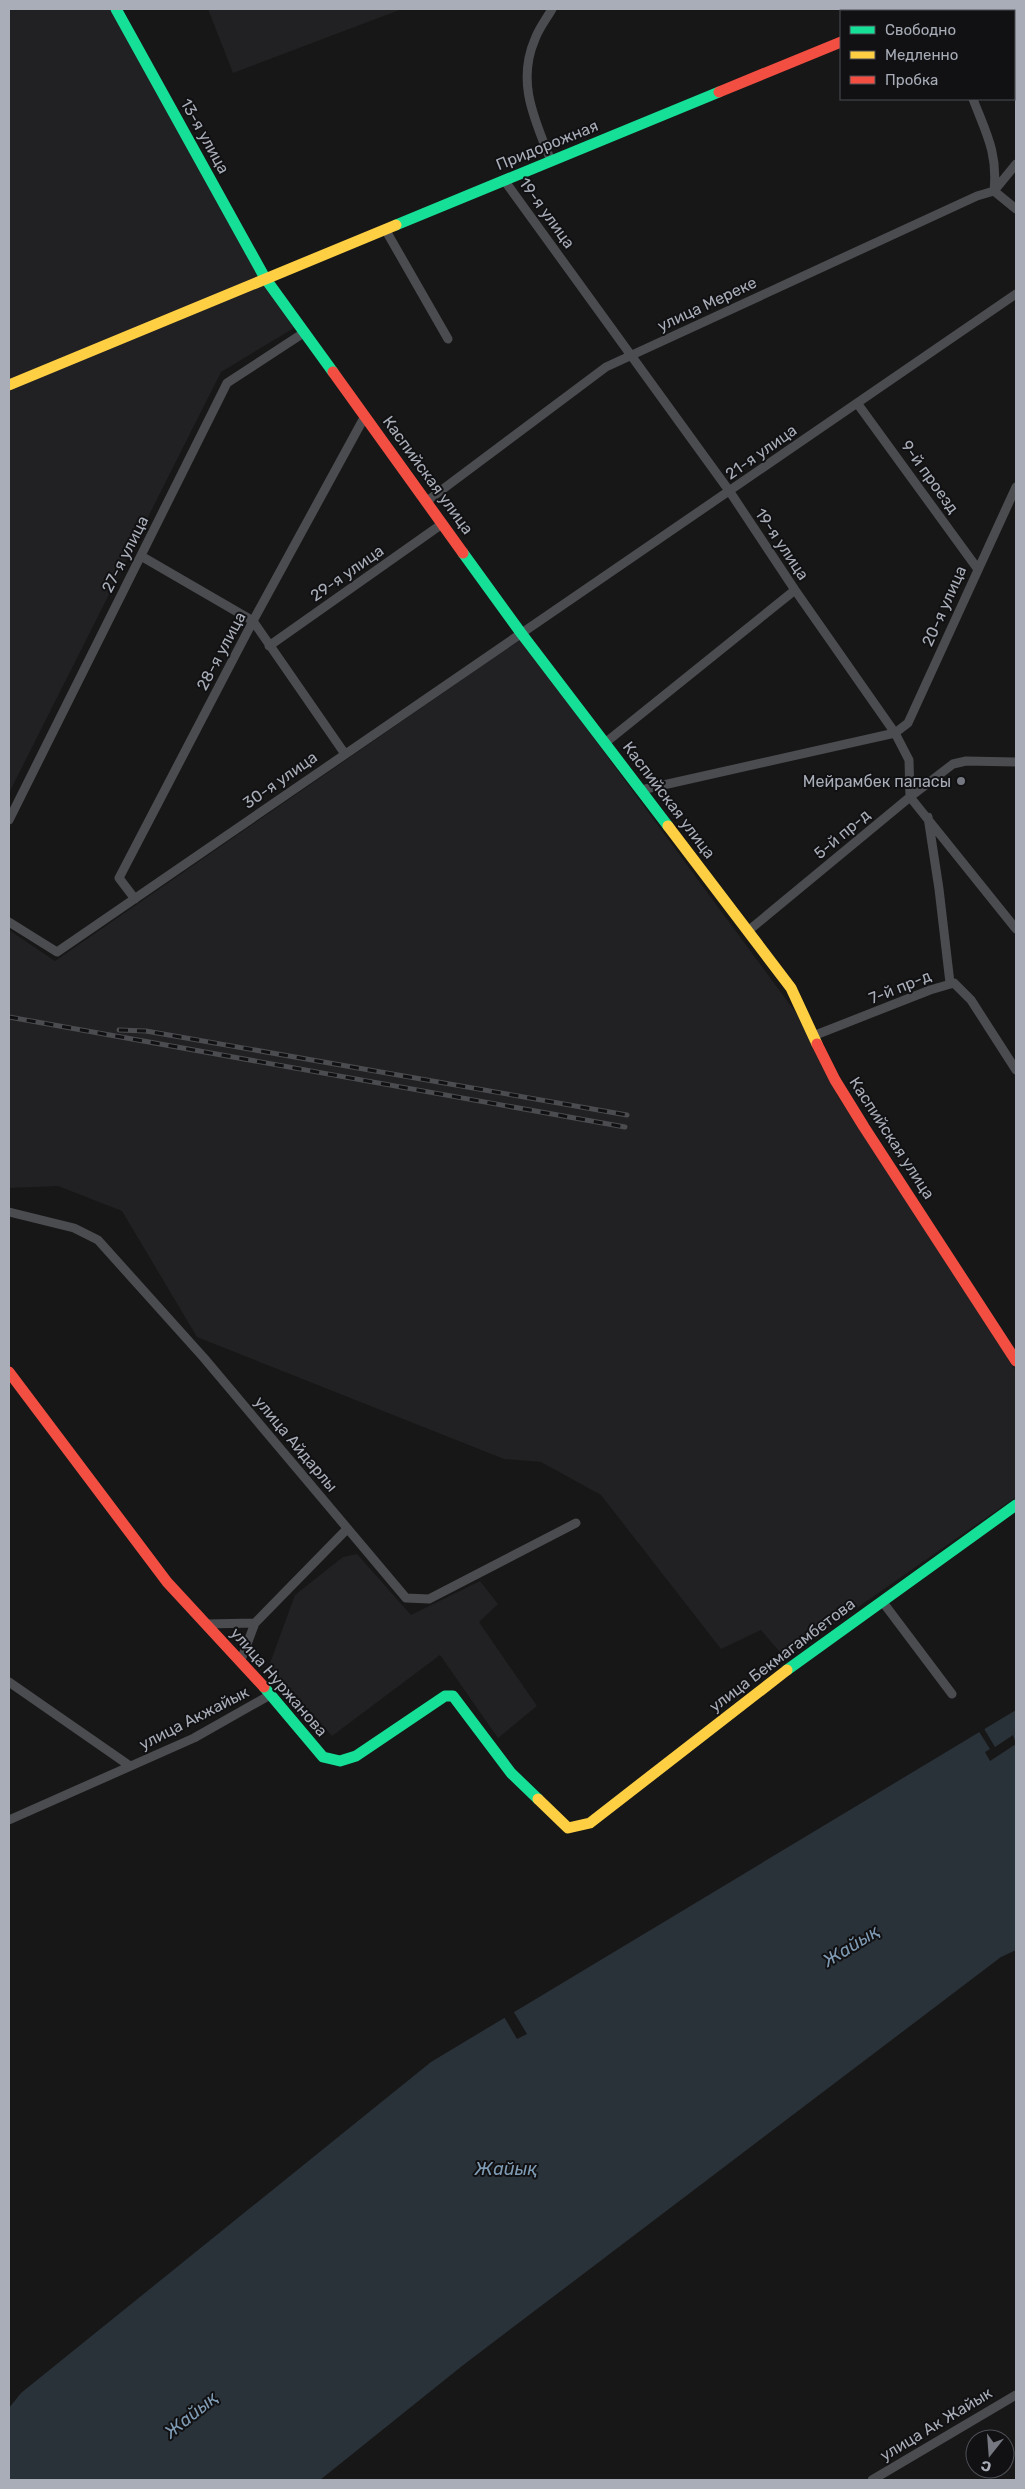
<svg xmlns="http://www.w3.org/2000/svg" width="1025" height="2489" viewBox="0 0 1025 2489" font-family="Rubik,sans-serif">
<rect width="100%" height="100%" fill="#171717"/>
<!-- built -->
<path fill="#212123" d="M 9,9 L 115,9 L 294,328 L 221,372 L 9,793 Z
M 208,9 L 402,9 L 233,73 Z
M 521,639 L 796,1013 L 837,1095 L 1016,1371 L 1016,1497 L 785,1658 L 761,1630 L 721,1649 L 601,1495 L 541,1462 L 504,1459 L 197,1337 L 122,1211 L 58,1186 L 9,1188 L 9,930 L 55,961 Z
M 357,1554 L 411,1615 L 480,1581 L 498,1604 L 479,1622 L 537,1706 L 498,1738 L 440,1655 L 332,1736 L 269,1666 L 295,1595 L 343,1557 Z"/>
<!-- water -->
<path fill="#2a3239" d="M 1016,1710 L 1016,1950 L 1001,1957 L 462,2366 L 320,2480 L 9,2480 L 9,2408 L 21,2393 L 431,2062 Z"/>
<!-- pier -->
<path fill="#171717" d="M 983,1727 L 995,1747 L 1013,1735 L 1016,1744 L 990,1761 L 985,1752 L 990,1749 L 978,1730 Z
M 512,2009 L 527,2034 L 517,2039 L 503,2015 Z"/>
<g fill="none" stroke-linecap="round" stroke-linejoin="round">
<!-- street -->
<path stroke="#4b4c50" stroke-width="9" d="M 933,9 L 934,11
M 915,11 L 921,9
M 973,99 C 986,133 998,153 994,191 L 1016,209
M 551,161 C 535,120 516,83 535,39 C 539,28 547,18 552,9
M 504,180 L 730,492 L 795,590 L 895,733 L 909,760 L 910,797 L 1016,929
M 385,229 L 448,339
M 857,403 L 977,568
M 427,501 L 606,367 L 977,196 L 994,191 L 1016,164
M 141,556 L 253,621 L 345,754
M 269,646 L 442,524
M 605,743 L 795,590
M 641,790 L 895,733 L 908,723 L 1016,487
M 928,817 L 939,889 L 950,983
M 9,820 L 227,383 L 305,332
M 135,899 L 119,878 L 253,621 L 365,416
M 9,922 L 57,952 L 1016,294
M 748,931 L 910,797 L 953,764 L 966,761 L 1016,762
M 813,1036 L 930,990 L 954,983 L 971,1000 L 1016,1070
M 9,1212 L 74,1228 L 98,1240 L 204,1358 L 406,1598 L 429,1599 L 576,1523
M 882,1601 L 952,1694
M 206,1624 L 255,1623 L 347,1529
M 241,1660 L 255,1623
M 9,1682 L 130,1766
M 9,1820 L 194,1738 L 270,1695
M 872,2480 L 1016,2395"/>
<!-- fast -->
<path stroke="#16e098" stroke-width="11" d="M 116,9 L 265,278 L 333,372
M 396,225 L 719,92
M 463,553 L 521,633 L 668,826
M 787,1670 L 1016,1505
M 264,1687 L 323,1757 L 340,1761 L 356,1756 L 445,1696 L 453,1696 L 511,1773 L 538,1799"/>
<!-- slow -->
<path stroke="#ffcf43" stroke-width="11" d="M 9,385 L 396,225
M 668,826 L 791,988 L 817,1044
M 538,1799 L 568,1828 L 590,1823 L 787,1670"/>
<!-- jam -->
<path stroke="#f24e42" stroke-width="11" d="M 719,92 L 841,42
M 333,372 L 463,553
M 817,1044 L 835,1080 L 864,1127 L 1016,1361
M 9,1372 L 167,1582 L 264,1687"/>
<defs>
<path id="rail" d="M 9,1017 L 625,1127
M 119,1030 L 146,1031 L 627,1115"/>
</defs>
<!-- rail casing -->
<use href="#rail" stroke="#4b4c4f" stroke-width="5"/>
<!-- rail -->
<use href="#rail" stroke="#111113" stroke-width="3" stroke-dasharray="9" stroke-linecap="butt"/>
</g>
<!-- markers -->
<circle fill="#757880" stroke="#111113" stroke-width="2" cx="961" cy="781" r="5"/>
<g text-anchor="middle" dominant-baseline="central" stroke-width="4" stroke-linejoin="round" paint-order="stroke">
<!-- street labels -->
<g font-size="16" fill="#a8adb8" stroke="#111113">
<text transform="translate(205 136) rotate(61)">13-я улица</text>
<text transform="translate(547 145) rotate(-22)">Придорожная</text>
<text transform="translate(547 213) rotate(54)">19-я улица</text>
<text transform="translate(707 304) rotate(-25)">улица Мереке</text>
<text transform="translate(761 452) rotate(-35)">21-я улица</text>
<text transform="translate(428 475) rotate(54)">Каспийская улица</text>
<text transform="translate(930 477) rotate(54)">9-й проезд</text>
<text transform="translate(782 544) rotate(56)">19-я улица</text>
<text transform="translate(125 554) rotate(-63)">27-я улица</text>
<text transform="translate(347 573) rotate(-35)">29-я улица</text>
<text transform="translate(944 606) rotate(-66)">20-я улица</text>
<text transform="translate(221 651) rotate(-62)">28-я улица</text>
<text transform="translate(280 780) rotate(-35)">30-я улица</text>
<text transform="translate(669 800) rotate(53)">Каспийская улица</text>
<text transform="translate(842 834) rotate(-40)">5-й пр-д</text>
<text transform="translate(900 987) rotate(-22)">7-й пр-д</text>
<text transform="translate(892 1138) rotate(57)">Каспийская улица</text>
<text transform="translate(296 1444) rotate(50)">улица Айдарлы</text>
<text transform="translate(782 1655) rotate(-37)">улица Бекмагамбетова</text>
<text transform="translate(279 1682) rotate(49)">улица Нуржанова</text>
<text transform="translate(194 1718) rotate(-27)">улица Акжайык</text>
<text transform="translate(936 2424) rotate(-31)">улица Ак Жайык</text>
</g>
<!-- poi labels -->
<g font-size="16" fill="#a8adb8" stroke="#111113" text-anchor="end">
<text x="951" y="781">Мейрамбек папасы</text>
</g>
<!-- water labels -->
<g font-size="18" font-style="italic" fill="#7f9bb3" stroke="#111113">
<text transform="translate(851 1946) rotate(-32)">Жайық</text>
<text x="506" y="2169">Жайық</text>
<text transform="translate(191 2415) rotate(-39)">Жайық</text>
</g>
</g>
<!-- border -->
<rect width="1025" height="2489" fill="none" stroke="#a8adb8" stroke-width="20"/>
<!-- legend -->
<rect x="840" y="10" width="175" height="90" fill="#111113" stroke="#4d4f55"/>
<rect x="850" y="26" width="25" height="8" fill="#16e098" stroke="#4d4f55"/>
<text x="885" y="35" font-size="15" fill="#a8adb8">Свободно</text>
<rect x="850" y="51" width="25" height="8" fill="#ffcf43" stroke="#4d4f55"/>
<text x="885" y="60" font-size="15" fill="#a8adb8">Медленно</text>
<rect x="850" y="76" width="25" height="8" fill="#f24e42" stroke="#4d4f55"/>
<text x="885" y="85" font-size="15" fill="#a8adb8">Пробка</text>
<!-- north arrow -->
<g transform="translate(990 2454) rotate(197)"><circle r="24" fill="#111113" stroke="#4d4f55"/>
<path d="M0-4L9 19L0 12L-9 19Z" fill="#757880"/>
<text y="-8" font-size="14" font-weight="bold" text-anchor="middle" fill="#a8adb8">С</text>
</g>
</svg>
